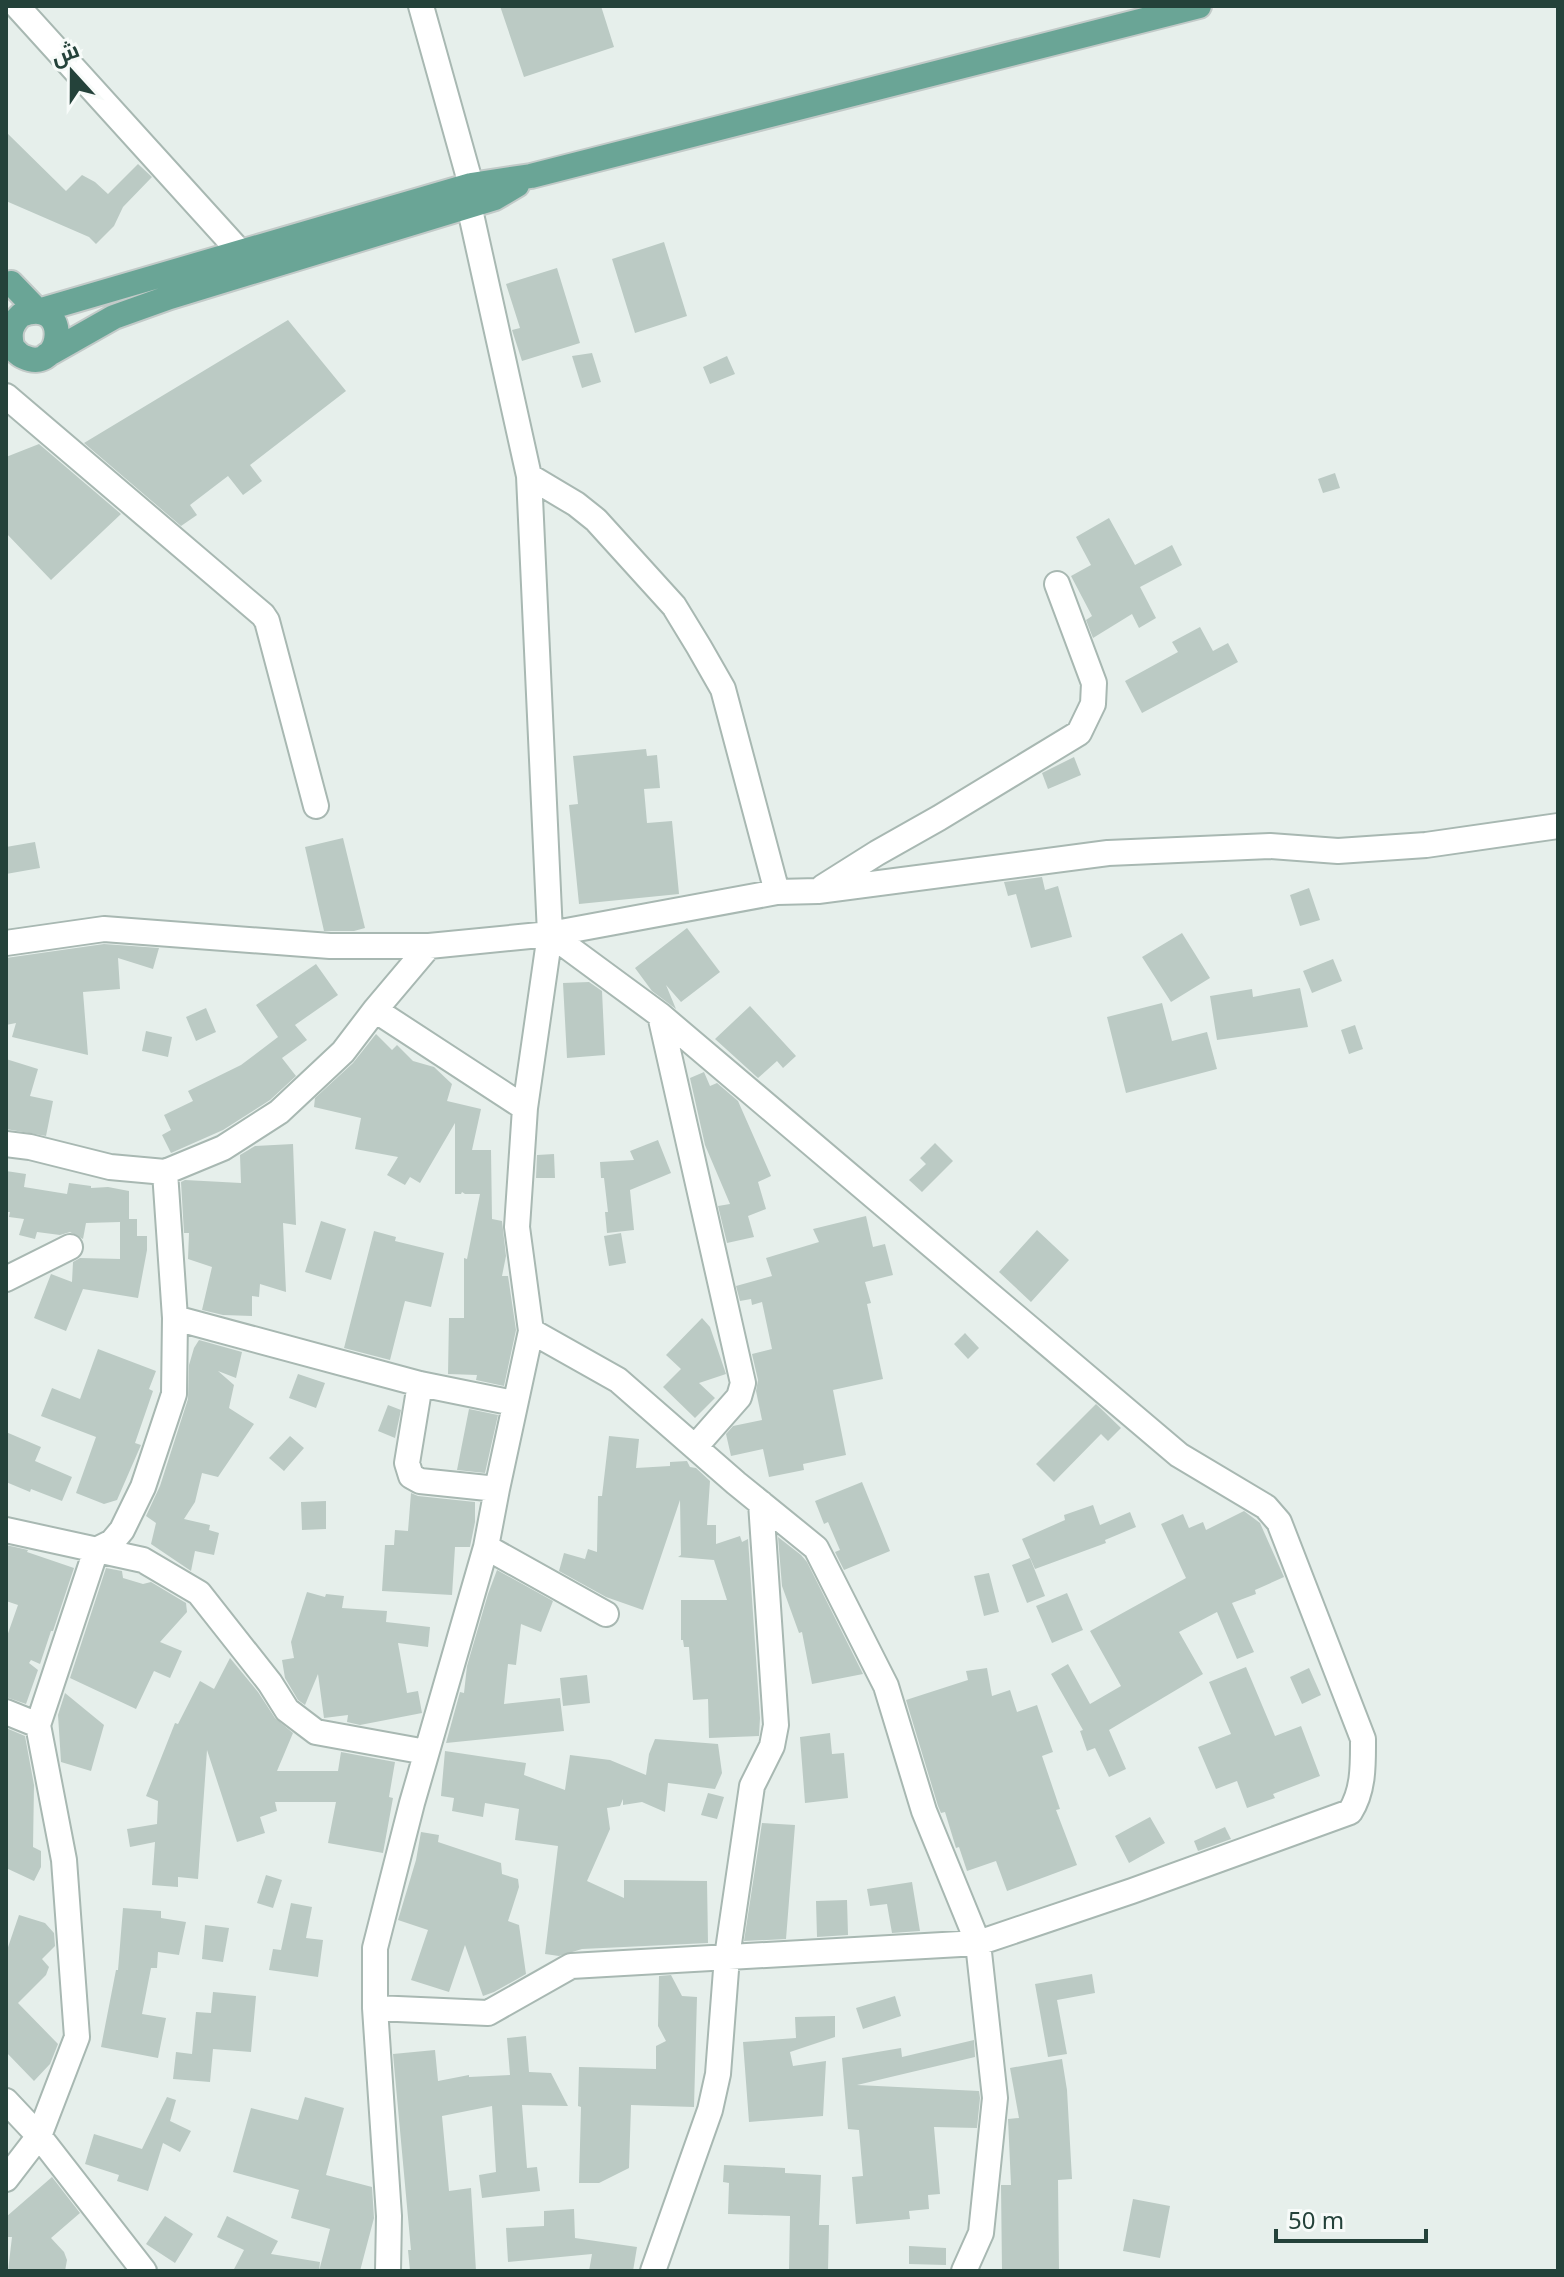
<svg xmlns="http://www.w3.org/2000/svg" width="1564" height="2277" viewBox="0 0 1564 2277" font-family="'Noto Sans',Cairo,sans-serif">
<rect width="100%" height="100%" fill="#e6efeb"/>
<!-- building -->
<path fill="#bbcac4" d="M 500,6 L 601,6 L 614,47 L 524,77 Z
M 6,132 L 66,191 L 82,175 L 95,182 L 108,194 L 138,164 L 152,177 L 123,207 L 114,226 L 96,244 L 89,237 L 6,201 Z
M 664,242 L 687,316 L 635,333 L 612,259 Z
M 557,268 L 580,343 L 522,361 L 512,330 L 520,328 L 506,284 Z
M 288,320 L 346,391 L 250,465 L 262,481 L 243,495 L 228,476 L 190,505 L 197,515 L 181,526 L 84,443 Z
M 592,353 L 601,382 L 582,388 L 572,356 Z
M 727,356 L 735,374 L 710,384 L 703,367 Z
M 39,444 L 121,514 L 51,580 L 6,533 L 6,457 Z
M 1335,473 L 1340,488 L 1323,493 L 1318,479 Z
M 1109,518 L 1135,565 L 1172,545 L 1182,565 L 1140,587 L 1156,618 L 1139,628 L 1132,614 L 1093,638 L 1086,620 L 1092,616 L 1071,576 L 1091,565 L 1076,537 Z
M 1200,627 L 1213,651 L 1228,643 L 1238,662 L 1142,713 L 1125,681 L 1178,652 L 1172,642 Z
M 646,749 L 647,756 L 657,755 L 660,788 L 644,789 L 647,823 L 672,821 L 679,894 L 579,904 L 569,805 L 578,804 L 573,756 Z
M 1074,757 L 1081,775 L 1048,789 L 1042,773 Z
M 343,838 L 365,928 L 354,931 L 324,931 L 305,847 Z
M 35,842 L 40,868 L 6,874 L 6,847 Z
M 1042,877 L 1045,890 L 1058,886 L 1072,937 L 1031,948 L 1016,894 L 1008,896 L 1004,882 Z
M 1309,888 L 1320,920 L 1300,926 L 1290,895 Z
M 687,928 L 720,972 L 681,1002 L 666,985 L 676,1009 L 652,991 L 635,968 Z
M 1182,933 L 1210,978 L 1171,1002 L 1142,957 Z
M 104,944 L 159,948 L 153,969 L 118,958 L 120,989 L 83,992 L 88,1055 L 12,1037 L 16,1023 L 6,1025 L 6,958 Z
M 1333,959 L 1342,981 L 1312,993 L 1303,971 Z
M 316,964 L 338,995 L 295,1025 L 307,1040 L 282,1058 L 296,1076 L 270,1100 L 223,1130 L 171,1153 L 162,1135 L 171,1130 L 164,1115 L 193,1101 L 188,1091 L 241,1065 L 278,1037 L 256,1005 Z
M 589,982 L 602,991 L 605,1055 L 567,1058 L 563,983 Z
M 1300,988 L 1308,1027 L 1217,1040 L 1210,996 L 1252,989 L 1253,997 Z
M 1162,1003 L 1172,1041 L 1207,1032 L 1217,1069 L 1126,1093 L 1107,1017 Z
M 750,1006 L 796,1056 L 783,1068 L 777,1061 L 758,1078 L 715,1039 Z
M 206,1008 L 216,1032 L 196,1041 L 186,1017 Z
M 1355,1025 L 1363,1049 L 1349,1054 L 1341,1030 Z
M 146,1031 L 172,1037 L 168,1057 L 142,1051 Z
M 376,1034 L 392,1050 L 397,1045 L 413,1061 L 434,1067 L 452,1084 L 447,1101 L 481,1109 L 472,1150 L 491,1150 L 492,1219 L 502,1221 L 506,1256 L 502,1276 L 508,1276 L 516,1330 L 504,1386 L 476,1380 L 477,1375 L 448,1374 L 449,1318 L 464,1318 L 464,1258 L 467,1259 L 480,1194 L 465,1194 L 462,1192 L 461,1194 L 455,1194 L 455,1123 L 420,1183 L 410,1177 L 405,1185 L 387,1175 L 398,1157 L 355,1149 L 361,1118 L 314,1107 L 315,1098 L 353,1063 Z
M 6,1059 L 38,1069 L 30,1096 L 53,1101 L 46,1136 L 6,1129 Z
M 704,1072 L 710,1086 L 717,1083 L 738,1101 L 771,1176 L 758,1182 L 766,1209 L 748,1216 L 754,1237 L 727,1243 L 718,1206 L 730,1204 L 705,1145 L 690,1078 Z
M 658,1140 L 671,1173 L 630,1190 L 634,1230 L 607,1233 L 605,1212 L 608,1212 L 604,1178 L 601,1178 L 600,1162 L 634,1160 L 630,1151 Z
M 935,1143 L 953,1161 L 922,1192 L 909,1180 L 926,1164 L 920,1158 Z
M 293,1144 L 296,1225 L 283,1223 L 286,1292 L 260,1284 L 259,1297 L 252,1296 L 252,1316 L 223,1315 L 202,1310 L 212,1267 L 188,1259 L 189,1233 L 184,1233 L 181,1182 L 185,1180 L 241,1183 L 240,1155 L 255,1146 Z
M 554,1154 L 555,1178 L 536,1178 L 537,1155 Z
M 6,1171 L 26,1174 L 24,1187 L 67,1194 L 69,1183 L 91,1186 L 91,1188 L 108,1187 L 129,1191 L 129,1219 L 137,1219 L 137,1236 L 147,1236 L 147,1250 L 138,1298 L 83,1289 L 66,1331 L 34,1318 L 51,1274 L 72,1282 L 73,1262 L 80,1258 L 120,1259 L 120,1222 L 86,1223 L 83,1239 L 70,1232 L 60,1235 L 37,1232 L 35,1239 L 19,1235 L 24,1219 L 9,1217 L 10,1212 L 6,1212 Z
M 866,1216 L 873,1247 L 885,1244 L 893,1275 L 865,1282 L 871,1303 L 867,1304 L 883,1379 L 833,1390 L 846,1455 L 803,1464 L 804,1470 L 769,1477 L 763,1449 L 731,1456 L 726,1434 L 733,1426 L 762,1420 L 756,1391 L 758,1380 L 752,1354 L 772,1349 L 762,1302 L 752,1305 L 751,1299 L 740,1301 L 736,1286 L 772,1276 L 766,1258 L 819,1242 L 813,1229 Z
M 321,1221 L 346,1229 L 331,1280 L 305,1272 Z
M 1037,1230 L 1069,1260 L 1031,1302 L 999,1272 Z
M 374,1231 L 396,1237 L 395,1241 L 444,1253 L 431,1307 L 405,1301 L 390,1360 L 344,1348 Z
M 621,1233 L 626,1263 L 609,1266 L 604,1236 Z
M 702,1318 L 710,1327 L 726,1374 L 699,1383 L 715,1398 L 695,1418 L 663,1387 L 681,1369 L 666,1355 Z
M 965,1333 L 979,1348 L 968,1359 L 954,1344 Z
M 199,1340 L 242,1352 L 236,1378 L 218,1371 L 234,1385 L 229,1408 L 254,1424 L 218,1477 L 202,1473 L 195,1502 L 184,1519 L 210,1525 L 209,1530 L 219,1533 L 214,1555 L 195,1551 L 191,1571 L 151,1544 L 156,1523 L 146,1516 L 160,1486 L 188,1399 L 189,1365 L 194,1348 Z
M 98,1349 L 156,1371 L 149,1389 L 153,1391 L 135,1443 L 141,1445 L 117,1500 L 104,1504 L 76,1493 L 96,1437 L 41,1416 L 52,1388 L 80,1399 Z
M 298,1374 L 325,1383 L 316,1408 L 289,1398 Z
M 1096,1404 L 1121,1428 L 1108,1441 L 1101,1434 L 1054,1482 L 1036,1464 Z
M 388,1405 L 401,1410 L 395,1438 L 378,1431 Z
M 469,1409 L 498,1415 L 485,1473 L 457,1470 Z
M 6,1432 L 41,1447 L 35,1461 L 72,1477 L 62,1501 L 31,1489 L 30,1492 L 6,1482 Z
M 290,1436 L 304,1448 L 284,1471 L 269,1458 Z
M 609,1436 L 639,1439 L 636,1468 L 670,1466 L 670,1462 L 687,1461 L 690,1467 L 696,1468 L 710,1481 L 707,1525 L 716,1525 L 716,1544 L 740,1536 L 742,1542 L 748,1539 L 760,1718 L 759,1736 L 709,1738 L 708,1699 L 693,1700 L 689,1647 L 684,1647 L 683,1640 L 681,1640 L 681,1600 L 727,1600 L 714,1560 L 678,1557 L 681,1555 L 680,1500 L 643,1610 L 606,1597 L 559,1571 L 564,1553 L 585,1559 L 588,1549 L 597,1552 L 598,1496 L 602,1496 Z
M 862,1482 L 890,1551 L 844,1570 L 835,1552 L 840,1550 L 828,1522 L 824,1524 L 815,1501 Z
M 411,1493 L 418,1496 L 475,1502 L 475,1522 L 470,1547 L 455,1547 L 452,1595 L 382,1591 L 385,1545 L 394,1545 L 395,1530 L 408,1531 Z
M 326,1501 L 326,1529 L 302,1530 L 301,1502 Z
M 1093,1505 L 1100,1525 L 1130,1512 L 1136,1527 L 1105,1540 L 1106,1543 L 1035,1569 L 1022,1539 L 1065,1520 L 1064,1515 Z
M 1244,1511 L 1260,1523 L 1284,1577 L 1255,1590 L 1256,1594 L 1232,1603 L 1254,1652 L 1237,1659 L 1217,1612 L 1179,1632 L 1203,1674 L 1109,1730 L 1126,1769 L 1109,1777 L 1095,1748 L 1087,1751 L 1080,1731 L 1083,1730 L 1051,1674 L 1068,1664 L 1090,1704 L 1121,1686 L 1090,1631 L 1186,1578 L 1161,1524 L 1183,1514 L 1189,1528 L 1203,1522 L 1206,1530 Z
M 778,1537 L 801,1555 L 807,1562 L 863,1674 L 812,1684 L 802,1632 L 799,1633 L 782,1586 Z
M 6,1545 L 28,1550 L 27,1552 L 74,1568 L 53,1631 L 51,1631 L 40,1664 L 31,1660 L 29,1663 L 38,1670 L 26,1704 L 6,1697 L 6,1639 L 18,1605 L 6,1601 Z
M 1030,1558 L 1045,1596 L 1027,1603 L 1012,1565 Z
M 106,1568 L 122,1571 L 123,1578 L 143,1584 L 151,1582 L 186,1603 L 187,1612 L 160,1642 L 182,1651 L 170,1678 L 154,1671 L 136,1709 L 70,1678 Z
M 497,1570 L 553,1601 L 541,1632 L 521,1624 L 516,1665 L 508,1664 L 504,1704 L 560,1698 L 564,1731 L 446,1743 L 460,1692 L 464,1693 L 467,1666 L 488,1594 Z
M 989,1573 L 999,1612 L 984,1616 L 974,1576 Z
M 307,1592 L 325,1597 L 326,1594 L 344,1596 L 342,1608 L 387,1611 L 386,1622 L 430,1627 L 428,1647 L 398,1643 L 407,1693 L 418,1691 L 422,1713 L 360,1725 L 347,1722 L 348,1715 L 324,1718 L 318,1674 L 305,1705 L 298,1700 L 285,1678 L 282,1660 L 294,1658 L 291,1642 Z
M 1067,1593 L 1083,1630 L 1052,1643 L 1036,1606 Z
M 230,1658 L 258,1692 L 275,1718 L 293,1733 L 277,1771 L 338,1771 L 341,1752 L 395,1762 L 389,1797 L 393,1798 L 383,1853 L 328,1843 L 336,1802 L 275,1802 L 277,1811 L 260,1817 L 265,1833 L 237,1842 L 207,1750 L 198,1879 L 178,1877 L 178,1887 L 152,1885 L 155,1842 L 130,1847 L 127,1829 L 157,1824 L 158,1801 L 146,1796 L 175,1723 L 178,1724 L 200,1681 L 214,1689 Z
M 1246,1667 L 1275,1736 L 1301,1726 L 1320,1776 L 1273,1794 L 1275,1798 L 1247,1808 L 1237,1781 L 1216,1789 L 1198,1747 L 1231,1734 L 1209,1682 Z
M 987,1668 L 992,1696 L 1010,1690 L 1017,1712 L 1037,1705 L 1053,1752 L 1042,1756 L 1060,1809 L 1056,1810 L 1077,1865 L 1007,1891 L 996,1861 L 967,1871 L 959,1847 L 956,1848 L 945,1812 L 941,1813 L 938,1806 L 906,1700 L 968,1680 L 966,1671 Z
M 1309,1668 L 1321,1695 L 1302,1704 L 1290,1677 Z
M 587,1675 L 590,1703 L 563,1706 L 560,1678 Z
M 65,1693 L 104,1725 L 91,1771 L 61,1762 L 58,1715 Z
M 6,1728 L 25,1736 L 34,1785 L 33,1847 L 41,1851 L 41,1867 L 34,1881 L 6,1868 Z
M 830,1733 L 832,1754 L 844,1753 L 848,1798 L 805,1803 L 800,1737 Z
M 655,1739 L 718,1744 L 722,1773 L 715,1789 L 668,1783 L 665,1812 L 642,1802 L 623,1805 L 623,1799 L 620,1806 L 607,1808 L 610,1829 L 587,1881 L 624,1898 L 624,1880 L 707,1881 L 708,1943 L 582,1949 L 559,1956 L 545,1954 L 558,1846 L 515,1840 L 519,1809 L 485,1803 L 483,1817 L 452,1811 L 454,1798 L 441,1796 L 445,1751 L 526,1763 L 524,1775 L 565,1790 L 570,1755 L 610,1760 L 646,1775 L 649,1754 Z
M 708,1793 L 724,1797 L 717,1819 L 701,1815 Z
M 1150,1817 L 1165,1843 L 1129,1863 L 1115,1836 Z
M 762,1823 L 795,1825 L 786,1939 L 744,1941 Z
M 1225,1827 L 1231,1839 L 1198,1851 L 1194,1841 Z
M 421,1832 L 439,1835 L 438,1842 L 501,1863 L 502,1874 L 518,1879 L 519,1887 L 508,1921 L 519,1925 L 526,1974 L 494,1992 L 483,1996 L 465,1945 L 449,1992 L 411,1980 L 428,1930 L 398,1920 L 416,1860 Z
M 266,1875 L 282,1880 L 273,1908 L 257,1903 Z
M 912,1882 L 920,1931 L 892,1933 L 887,1904 L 870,1906 L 867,1889 Z
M 847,1900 L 848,1935 L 817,1937 L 816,1901 Z
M 291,1903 L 312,1907 L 306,1938 L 323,1940 L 318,1977 L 269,1970 L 273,1949 L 281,1950 Z
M 123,1908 L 161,1911 L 161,1918 L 186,1922 L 179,1955 L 158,1952 L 157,1968 L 151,1968 L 142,2014 L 166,2018 L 158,2058 L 101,2047 L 116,1970 L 118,1970 Z
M 19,1915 L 45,1923 L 54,1933 L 55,1946 L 42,1959 L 49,1967 L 46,1975 L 18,2003 L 58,2044 L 50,2064 L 34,2081 L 6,2052 L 6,1953 Z
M 205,1925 L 229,1928 L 223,1962 L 202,1959 Z
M 1092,1974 L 1095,1993 L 1057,2000 L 1067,2054 L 1048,2057 L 1035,1984 Z
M 671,1975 L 682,1996 L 697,1997 L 694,2107 L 631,2105 L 629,2168 L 599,2183 L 579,2183 L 581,2107 L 578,2106 L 579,2067 L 656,2069 L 656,2046 L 666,2041 L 658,2026 L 659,1976 Z
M 213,1992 L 256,1996 L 251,2052 L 213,2049 L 210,2082 L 173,2079 L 176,2052 L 192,2054 L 196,2012 L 211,2013 Z
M 895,1996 L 901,2016 L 863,2029 L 856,2008 Z
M 835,2016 L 835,2037 L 790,2052 L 793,2066 L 826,2061 L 823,2116 L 749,2122 L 743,2042 L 796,2038 L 795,2017 Z
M 526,2036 L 529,2072 L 551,2073 L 568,2106 L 522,2105 L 527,2168 L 537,2167 L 540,2191 L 482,2198 L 479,2175 L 496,2172 L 492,2106 L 442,2116 L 449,2191 L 471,2188 L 476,2271 L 410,2271 L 408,2250 L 411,2250 L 393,2054 L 435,2050 L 438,2081 L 469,2075 L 469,2077 L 510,2075 L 507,2038 Z
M 974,2040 L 975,2057 L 857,2085 L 979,2091 L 980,2098 L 977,2128 L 934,2127 L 940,2194 L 928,2195 L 929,2209 L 909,2211 L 910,2219 L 856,2224 L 852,2177 L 863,2176 L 859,2130 L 848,2129 L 842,2058 L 901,2048 L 902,2057 Z
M 1062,2059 L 1067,2090 L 1072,2179 L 1058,2180 L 1059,2271 L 1002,2271 L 1001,2185 L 1011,2185 L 1008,2119 L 1019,2118 L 1010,2068 Z
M 167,2097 L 176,2100 L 170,2121 L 191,2131 L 180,2152 L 163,2143 L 148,2191 L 117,2181 L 119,2175 L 85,2164 L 94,2134 L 142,2149 Z
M 305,2097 L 344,2108 L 326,2175 L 372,2187 L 374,2218 L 360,2271 L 319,2271 L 330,2229 L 291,2218 L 299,2190 L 233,2172 L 251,2108 L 298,2120 Z
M 724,2165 L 785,2168 L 785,2173 L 821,2175 L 819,2225 L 829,2225 L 828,2271 L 789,2271 L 790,2216 L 728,2214 L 729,2183 L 723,2182 Z
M 52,2177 L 80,2213 L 51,2238 L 64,2252 L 67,2260 L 65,2271 L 8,2271 L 12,2237 L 6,2237 L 6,2217 Z
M 1133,2199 L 1170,2206 L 1160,2258 L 1123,2251 Z
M 574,2209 L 575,2238 L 637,2247 L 633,2271 L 589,2271 L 592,2254 L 508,2262 L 506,2228 L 544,2226 L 544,2211 Z
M 165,2216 L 193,2234 L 175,2263 L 146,2244 Z
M 227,2216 L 278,2241 L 271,2254 L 320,2262 L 319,2271 L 233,2271 L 244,2250 L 217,2237 Z
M 909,2246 L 946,2248 L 946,2265 L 909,2264 Z"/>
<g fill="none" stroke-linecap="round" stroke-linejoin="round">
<defs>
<path id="minor" d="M 17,6 L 241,253
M 421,6 L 471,185
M 6,396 L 263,615 L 267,621 L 316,806
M 529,476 L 576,504 L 596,520 L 674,606 L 699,647 L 723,689 L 777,892
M 823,887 L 877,853 L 939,818 L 1079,733 L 1093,704 L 1094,683 L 1057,584
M 6,943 L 104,929 L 330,946 L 429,946 L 550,934 L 777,892 L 818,891 L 1108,853 L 1270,846 L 1338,851 L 1426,845 L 1558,826
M 375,1010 L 525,1108
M 660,1015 L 743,1383 L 739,1397 L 695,1447
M 6,1144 L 30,1147 L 110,1167 L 165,1172 L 223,1148 L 279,1112 L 343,1052 L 375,1010 L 429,946
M 6,1279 L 70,1247
M 175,1318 L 420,1384 L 514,1403
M 531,1331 L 618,1380 L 736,1483 L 816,1548 L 886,1686 L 924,1811 L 978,1943 L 995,2098 L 981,2233 L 964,2271
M 420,1384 L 407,1463 L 411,1476 L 420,1481 L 497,1489
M 6,1530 L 143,1560 L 199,1593 L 270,1683 L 287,1710 L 316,1732 L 426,1752
M 486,1547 L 606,1614
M 6,1712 L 38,1725
M 375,2008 L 488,2013 L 571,1966 L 978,1943 L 1132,1891 L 1350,1812 C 1364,1790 1363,1764 1363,1739 L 1279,1522 L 1266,1507 L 1179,1455 L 660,1015 L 550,934
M 6,2101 L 39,2136 L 144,2271
M 6,2179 L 39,2136 L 77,2037 L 64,1860 L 38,1725 L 96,1550 L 112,1542 L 122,1530 L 143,1487 L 174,1394 L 175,1318 L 165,1172
M 388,2271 L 389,2216 L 375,2008 L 375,1948 L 412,1803 L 486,1547 L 497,1489 L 531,1331 L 517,1227 L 525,1108 L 550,934 L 529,476 L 469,205
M 653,2271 L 710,2110 L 718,2074 L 727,1957 L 752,1786 L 772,1746 L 776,1725 L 761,1503"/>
<path id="major" d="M 11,283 L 38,311 L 471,185 L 531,176 L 1199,6
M 6,338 C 11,345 16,354 24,357 C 64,375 72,295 21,315 C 11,324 9,333 12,346
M 47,355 L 114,317 L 170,297 L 495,198 L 517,185"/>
</defs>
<!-- minor casing -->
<use href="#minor" stroke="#a8b8b2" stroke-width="28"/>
<!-- major casing -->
<use href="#major" stroke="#c2cac8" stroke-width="28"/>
<!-- minor -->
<use href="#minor" stroke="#fff" stroke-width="24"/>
<!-- major -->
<use href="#major" stroke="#6aa596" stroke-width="24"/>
</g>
<!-- border -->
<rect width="1564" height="2277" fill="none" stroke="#24423a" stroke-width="16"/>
<!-- north arrow -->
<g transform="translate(72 72) rotate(339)" stroke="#f7fbf9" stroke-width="6" paint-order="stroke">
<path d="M0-6L14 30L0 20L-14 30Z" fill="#24423a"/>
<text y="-12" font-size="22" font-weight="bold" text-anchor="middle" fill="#24423a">ش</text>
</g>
<!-- scale -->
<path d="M1276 2229v12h150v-12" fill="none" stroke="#24423a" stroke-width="4"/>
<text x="1288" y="2229" font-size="24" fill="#24423a" stroke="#f7fbf9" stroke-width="6" paint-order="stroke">50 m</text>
</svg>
